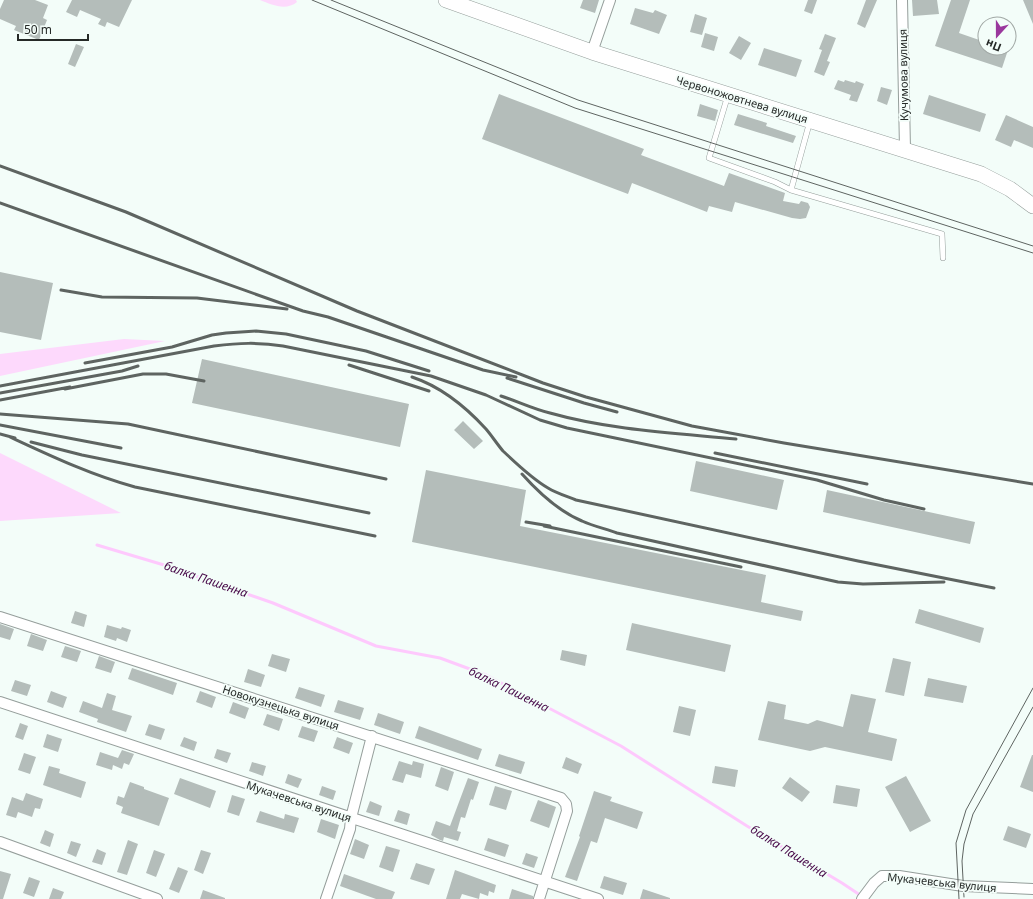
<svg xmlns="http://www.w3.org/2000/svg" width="1033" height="899" viewBox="0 0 1033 899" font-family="'Noto Sans',sans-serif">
<rect width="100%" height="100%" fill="#f3fdf9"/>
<!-- green -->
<path fill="#fdd9fc" d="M 260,0 L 296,0 L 297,2 C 286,11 272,5 260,0 Z
M 124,339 L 165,341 L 0,376 L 0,354 Z
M 0,453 L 121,513 L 0,521 Z"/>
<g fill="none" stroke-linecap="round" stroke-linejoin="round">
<!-- stream -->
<path stroke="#fec9fd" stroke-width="3" d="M 97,545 L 164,565 L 273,603 L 376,646 L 440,658 L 486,675 L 621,746 L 747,826 L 842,883 L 863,897"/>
</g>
<!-- building -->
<path fill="#b4bdba" d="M 4,0 L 35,0 L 48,5 L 43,18 L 47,20 L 39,40 L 14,30 L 16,26 L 0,19 L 0,9 Z
M 72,0 L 132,0 L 119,27 L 107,22 L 105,27 L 98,24 L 101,19 L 80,10 L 77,17 L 66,12 Z
M 583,0 L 599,0 L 595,13 L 580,8 Z
M 808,0 L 817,0 L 812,14 L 804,11 Z
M 866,0 L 877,0 L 865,28 L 857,24 Z
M 912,0 L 937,0 L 939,14 L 913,16 Z
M 951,0 L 970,0 L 959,33 L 985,42 L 985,48 L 1004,48 L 1008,50 L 1002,68 L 935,46 Z
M 1023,0 L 1033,0 L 1033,24 Z
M 635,8 L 653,13 L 655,10 L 667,15 L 659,34 L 630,24 Z
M 695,14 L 707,18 L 702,35 L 690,32 Z
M 705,33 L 718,37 L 714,51 L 701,47 Z
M 825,34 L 836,38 L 827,61 L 830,62 L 824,76 L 814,72 L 822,50 L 819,49 Z
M 739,36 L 751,43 L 741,60 L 729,53 Z
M 76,44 L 84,47 L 75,67 L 68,64 Z
M 764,48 L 802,60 L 796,77 L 758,65 Z
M 838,80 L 844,82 L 845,80 L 855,83 L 856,81 L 864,84 L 857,102 L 849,100 L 851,95 L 834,89 Z
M 881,87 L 892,90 L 887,105 L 877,101 Z
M 499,94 L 644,149 L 641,155 L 724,186 L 729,173 L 785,193 L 783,201 L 799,204 L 801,201 L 808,203 L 810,207 L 806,218 L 800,219 L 792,218 L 735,202 L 732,212 L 709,206 L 707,212 L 632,183 L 628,194 L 482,139 Z
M 929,95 L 986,114 L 980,132 L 923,114 Z
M 700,104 L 718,110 L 715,121 L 697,116 Z
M 738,114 L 767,123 L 766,126 L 796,136 L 793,143 L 734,125 Z
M 1006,115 L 1033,127 L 1033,148 L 1014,140 L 1011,147 L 995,140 Z
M 0,272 L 53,283 L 41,340 L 0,332 Z
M 202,359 L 409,404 L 400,447 L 192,403 Z
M 463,421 L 483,441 L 474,449 L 454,430 Z
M 696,461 L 784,480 L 777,510 L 690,491 Z
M 426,470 L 526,490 L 520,526 L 766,575 L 761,602 L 803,611 L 801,621 L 412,542 Z
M 827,490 L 975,522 L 970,544 L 823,512 Z
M 919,609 L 984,628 L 980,643 L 915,623 Z
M 75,611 L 87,615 L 84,627 L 71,623 Z
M 632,623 L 731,645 L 725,672 L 626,650 Z
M 0,624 L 14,629 L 10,640 L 0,637 Z
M 107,625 L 121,629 L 122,627 L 131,630 L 127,642 L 117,638 L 116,641 L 104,637 Z
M 31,634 L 47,640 L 43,651 L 27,646 Z
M 65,646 L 81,651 L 77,662 L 61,657 Z
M 562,650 L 587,655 L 585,666 L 560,660 Z
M 272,654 L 290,659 L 286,672 L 268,666 Z
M 99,656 L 115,662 L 111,673 L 95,668 Z
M 893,658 L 911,662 L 904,696 L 885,692 Z
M 132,668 L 177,683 L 173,695 L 128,679 Z
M 248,669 L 265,675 L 261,687 L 244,682 Z
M 928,678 L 967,686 L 963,703 L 924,696 Z
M 15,680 L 31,685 L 27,696 L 11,691 Z
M 299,687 L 325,695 L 321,707 L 295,698 Z
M 51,691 L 67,697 L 63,708 L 47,702 Z
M 200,691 L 216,697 L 212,708 L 196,702 Z
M 107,693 L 116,696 L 112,710 L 132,716 L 126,732 L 97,722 L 98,719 L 79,712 L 83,701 L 102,708 Z
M 851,694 L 876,699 L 868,732 L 897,739 L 892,761 L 825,747 L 810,751 L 758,740 L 768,701 L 786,705 L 784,719 L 808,724 L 817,720 L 843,727 Z
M 338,700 L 364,708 L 360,720 L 334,712 Z
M 233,702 L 249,708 L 245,719 L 229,713 Z
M 679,706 L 696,710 L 690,736 L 673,732 Z
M 378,713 L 404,722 L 400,734 L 374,725 Z
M 267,714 L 283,719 L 279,731 L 263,725 Z
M 20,723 L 28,726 L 23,740 L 15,737 Z
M 149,724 L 165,729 L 161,740 L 145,735 Z
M 302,726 L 318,731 L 314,742 L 298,737 Z
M 419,726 L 482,749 L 478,760 L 415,738 Z
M 47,734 L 62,739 L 58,752 L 43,747 Z
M 184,737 L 197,742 L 194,751 L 180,746 Z
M 337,737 L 353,743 L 349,754 L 333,748 Z
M 217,749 L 231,753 L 227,763 L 214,758 Z
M 122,750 L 134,754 L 129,765 L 124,763 L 122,769 L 113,765 L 112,770 L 96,765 L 100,752 L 118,758 Z
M 24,753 L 36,757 L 30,774 L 18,770 Z
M 499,754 L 525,762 L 521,774 L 495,766 Z
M 1032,755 L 1033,755 L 1033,792 L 1020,787 Z
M 566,757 L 582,764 L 578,774 L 562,768 Z
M 399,761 L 412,765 L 413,761 L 424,764 L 421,778 L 406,774 L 403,783 L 392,780 Z
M 252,762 L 266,766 L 263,776 L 249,771 Z
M 49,766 L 60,769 L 59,773 L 86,782 L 81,798 L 43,785 Z
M 715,766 L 738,770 L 735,787 L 712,783 Z
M 441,767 L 454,772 L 448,791 L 435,786 Z
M 288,774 L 302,779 L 298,788 L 285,783 Z
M 906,776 L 931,821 L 910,832 L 885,787 Z
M 790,777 L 810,792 L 802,802 L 782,788 Z
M 180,778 L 216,791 L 210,808 L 174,794 Z
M 468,778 L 479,782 L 473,800 L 471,799 L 465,818 L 461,817 L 457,831 L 461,832 L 458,841 L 444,837 L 443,841 L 440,840 L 431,835 L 436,821 L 450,826 Z
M 130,782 L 144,787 L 144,789 L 169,798 L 159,826 L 121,813 L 123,807 L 116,804 L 118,796 L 124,798 Z
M 836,785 L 860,789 L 857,807 L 833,803 Z
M 322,786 L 336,791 L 333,800 L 319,795 Z
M 495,786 L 512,791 L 506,810 L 489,805 Z
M 594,791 L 612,797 L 610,801 L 643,812 L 637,829 L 605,818 L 597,843 L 591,841 L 577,881 L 565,877 L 580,837 L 579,836 Z
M 26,793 L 43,799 L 40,809 L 35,808 L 32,817 L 18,812 L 16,818 L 6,815 L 12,797 L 23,801 Z
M 232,795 L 245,799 L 239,816 L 227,812 Z
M 538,800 L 556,807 L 549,828 L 530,821 Z
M 370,801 L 382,806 L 379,816 L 366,812 Z
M 398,810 L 410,814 L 407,825 L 394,821 Z
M 260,811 L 284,819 L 285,814 L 299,818 L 294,833 L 256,822 Z
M 321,819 L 339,825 L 335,839 L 317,832 Z
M 1008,826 L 1031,834 L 1026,848 L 1003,840 Z
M 45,830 L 54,834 L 50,847 L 40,843 Z
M 488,838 L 509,845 L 505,857 L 484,850 Z
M 355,839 L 369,845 L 364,859 L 350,854 Z
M 128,840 L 138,844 L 127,875 L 117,872 Z
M 71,841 L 81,844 L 76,857 L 67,853 Z
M 386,846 L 400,850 L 393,872 L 379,867 Z
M 97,849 L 106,853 L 102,865 L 92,862 Z
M 154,850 L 165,854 L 156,877 L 146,873 Z
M 201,850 L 211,853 L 203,874 L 194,870 Z
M 526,853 L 538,857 L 534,868 L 522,864 Z
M 416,863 L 435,869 L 429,885 L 410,879 Z
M 178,867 L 188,871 L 179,893 L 169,889 Z
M 455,870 L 496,885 L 494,893 L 489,891 L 488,896 L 480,893 L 479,899 L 462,894 L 460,899 L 446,899 Z
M 0,871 L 11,874 L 3,899 L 0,899 Z
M 344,874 L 395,892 L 392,899 L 376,899 L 340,886 Z
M 604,876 L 627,883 L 623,895 L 600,888 Z
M 29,877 L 40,881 L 34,897 L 23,893 Z
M 53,888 L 64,892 L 61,899 L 49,899 Z
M 512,889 L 533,896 L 533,899 L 509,899 Z
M 643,889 L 670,898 L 670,899 L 640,899 Z
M 203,890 L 225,898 L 225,899 L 200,899 Z"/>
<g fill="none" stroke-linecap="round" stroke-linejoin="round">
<defs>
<path id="service" d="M 728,95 L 709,158 L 775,182 L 791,190
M 810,121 L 791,190 L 942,234 L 943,258"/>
<path id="minor" d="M 902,0 L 905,149
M 592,52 L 610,0
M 0,617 L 561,798 L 566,804 L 567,811 L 539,899
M 0,702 L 598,899
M 0,842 L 157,899
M 326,899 L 350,829 L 351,818 L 372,736
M 862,899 L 874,883 L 882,876 L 899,876 L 963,886 L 1033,889"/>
<path id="secondary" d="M 446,0 L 592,52 L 981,174 L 1010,189 L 1033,206"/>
</defs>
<!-- service casing -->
<use href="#service" stroke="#959e9b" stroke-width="6"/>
<!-- minor casing -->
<use href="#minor" stroke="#959e9b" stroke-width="12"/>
<!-- secondary casing -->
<use href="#secondary" stroke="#959e9b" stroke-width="16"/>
<!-- service -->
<use href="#service" stroke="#fff" stroke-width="5"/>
<!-- minor -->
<use href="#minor" stroke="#fff" stroke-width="10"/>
<!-- secondary -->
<use href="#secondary" stroke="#fff" stroke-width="15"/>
<!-- tram -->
<path stroke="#5e6461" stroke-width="1" d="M 312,0 L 575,108 L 1033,253
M 331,0 L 578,100 L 1033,246
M 964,897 L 962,861 L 964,844 L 973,814 L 1033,707
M 959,899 L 956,843 L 966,810 L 1033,688"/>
<!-- rail -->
<path stroke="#5e6461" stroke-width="3" d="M 0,166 L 126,212 L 357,311 L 543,383 L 586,397 L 692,426 L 784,443 L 1033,484
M 0,203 L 303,311 L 328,317 L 483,370 L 516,377
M 61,290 L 102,297 L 197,298 L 287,309
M 85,363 L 172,347 L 212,335 L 226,333 L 256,331 L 286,334 L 366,351 L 429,371
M 349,365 L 429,391
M 412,377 C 442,387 465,406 486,429 C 492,436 497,444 503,451 C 517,464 531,478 548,488 C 556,493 566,496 576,500 L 858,561 L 994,588
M 507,378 L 584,403 L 617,412
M 0,386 L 214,346 C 239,343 258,342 283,346 L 431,376 L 486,395 L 540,420 L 567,428 L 817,480 L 884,500 L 924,509
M 65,389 L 143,374 L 166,374 L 204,381
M 0,393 L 122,371 L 138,366
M 501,396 C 517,401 533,409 550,413 C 610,430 674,433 736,439
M 0,400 L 70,387
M 0,414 L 128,424 L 386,479
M 0,425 L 121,448
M 0,434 L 15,438
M 10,437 C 51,456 91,475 135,487 L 375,536
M 31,442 L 82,455 L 369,513
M 715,453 L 867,484
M 522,474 C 539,493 558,511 582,521 C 593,526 606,529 617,533 L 838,582 L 863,584 L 944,582
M 526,522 L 550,526
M 544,526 L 741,567"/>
</g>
<g text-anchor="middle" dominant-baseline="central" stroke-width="3.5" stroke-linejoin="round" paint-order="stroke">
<!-- street labels -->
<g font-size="11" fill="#252927" stroke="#f3fdf9">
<text transform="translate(903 75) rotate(-91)">Кучумова вулиця</text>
<text transform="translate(742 99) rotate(17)">Червоножовтнева вулиця</text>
<text transform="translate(281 707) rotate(18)">Новокузнецька вулиця</text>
<text transform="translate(299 801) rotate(18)">Мукачевська вулиця</text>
<text transform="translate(942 882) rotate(6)">Мукачевська вулиця</text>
</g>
<!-- water labels -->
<g font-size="12" font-style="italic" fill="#450747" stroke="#f3fdf9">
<text transform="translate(206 579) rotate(19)">балка Пашенна</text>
<text transform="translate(509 689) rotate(26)">балка Пашенна</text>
<text transform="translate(789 851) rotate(32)">балка Пашенна</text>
</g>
</g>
<!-- north arrow -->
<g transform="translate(997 36) rotate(201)"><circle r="19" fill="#f3fdf9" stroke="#a1a8a5"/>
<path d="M0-3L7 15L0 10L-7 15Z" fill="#9a379d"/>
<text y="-6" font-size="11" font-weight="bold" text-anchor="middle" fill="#252927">Пн</text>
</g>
<!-- scale -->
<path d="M18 34v6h70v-6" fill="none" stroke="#252927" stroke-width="2"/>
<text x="24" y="34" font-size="12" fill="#252927" stroke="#f3fdf9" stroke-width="3" paint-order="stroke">50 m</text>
</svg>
